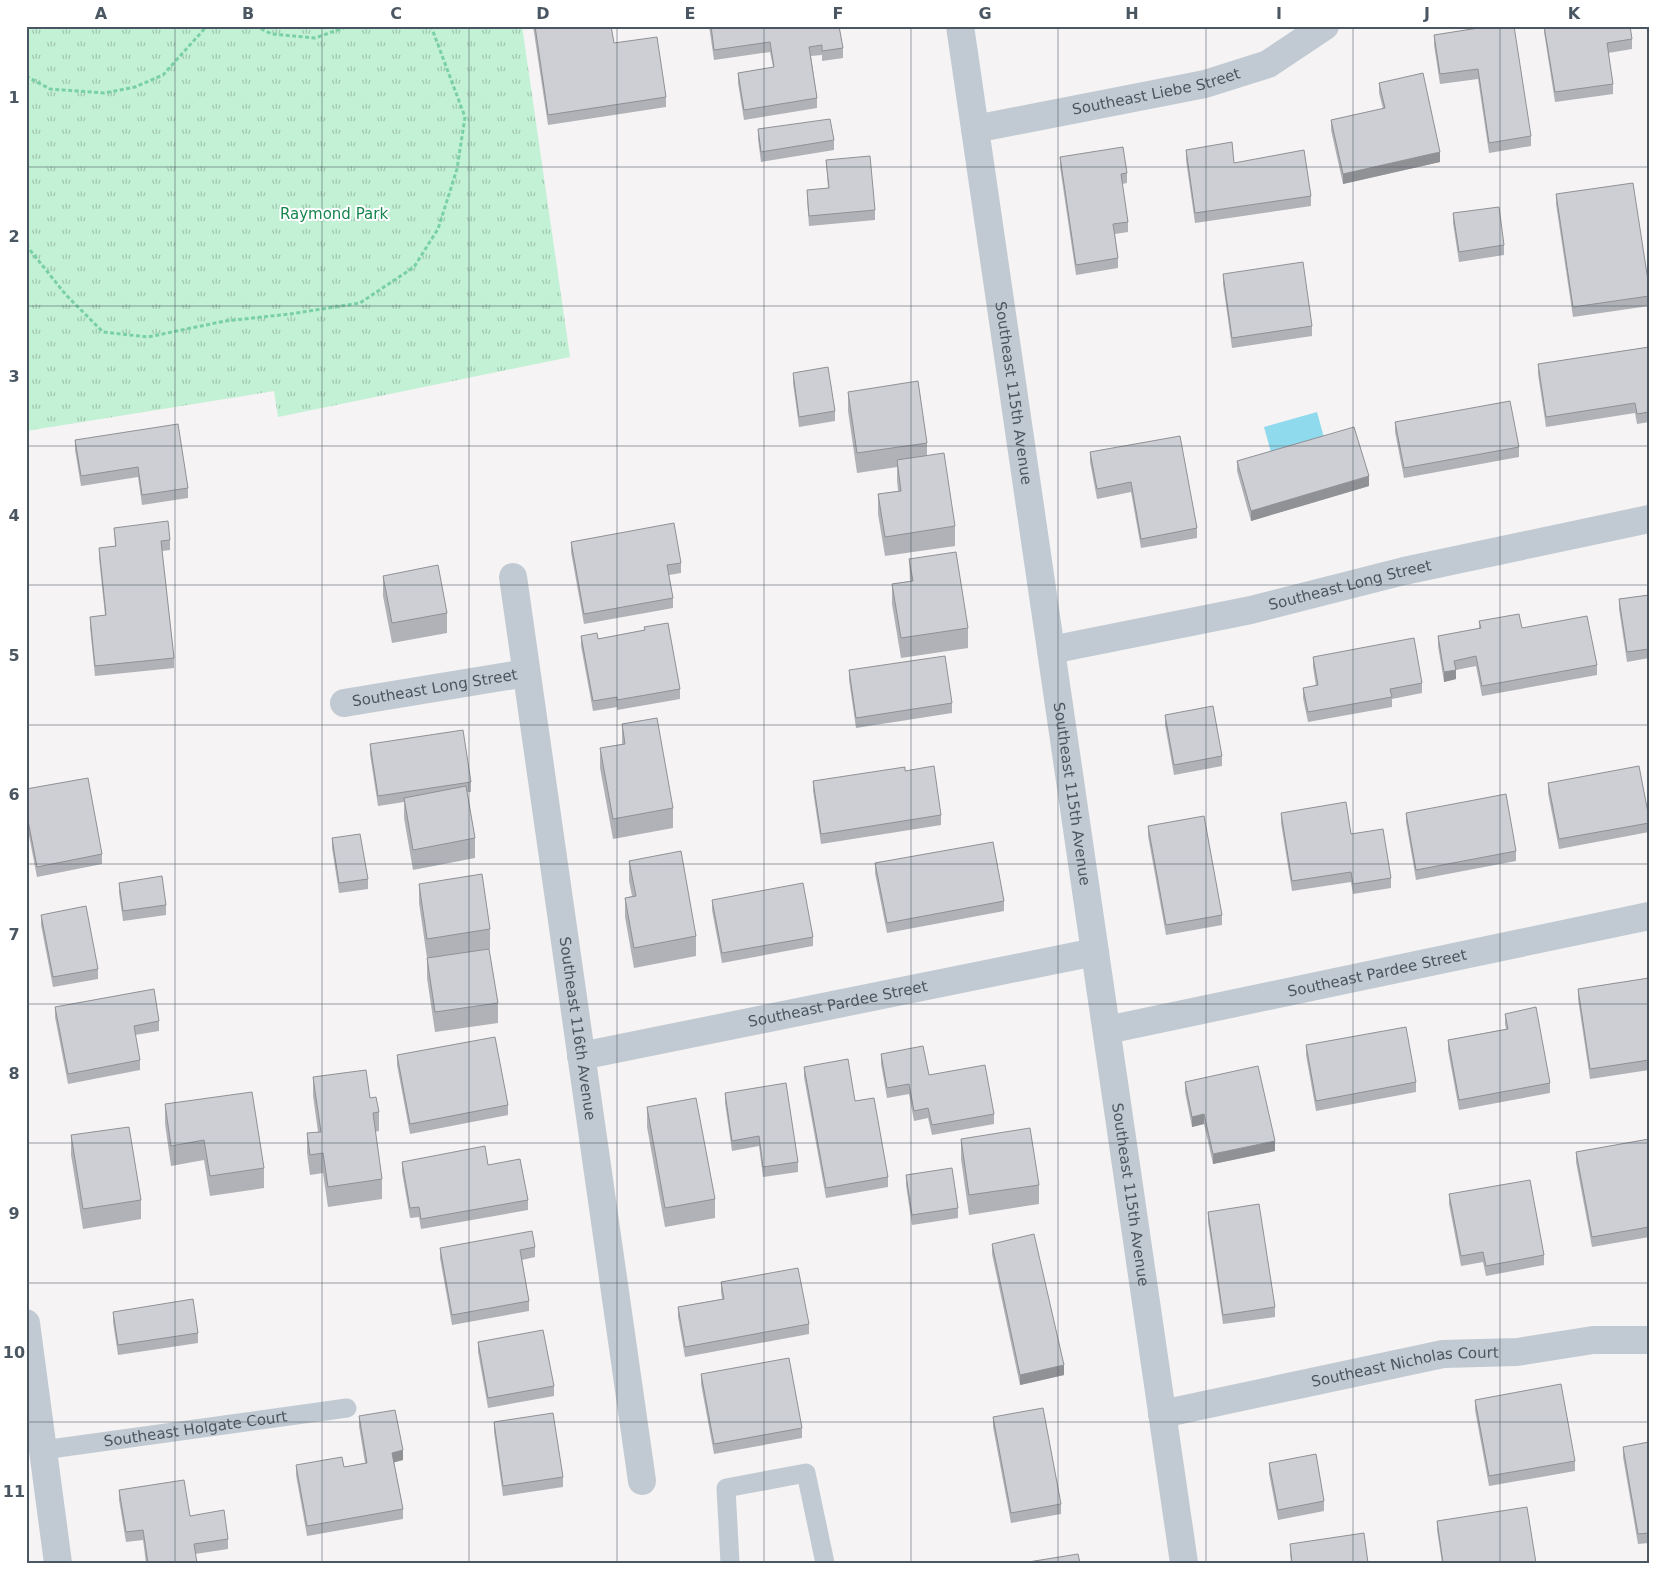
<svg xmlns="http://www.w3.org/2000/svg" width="1675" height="1589" viewBox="0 0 1675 1589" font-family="'DejaVu Sans',sans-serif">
<defs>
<pattern id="grass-tufts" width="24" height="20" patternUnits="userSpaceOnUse" patternTransform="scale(1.25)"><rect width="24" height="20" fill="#c3f1d5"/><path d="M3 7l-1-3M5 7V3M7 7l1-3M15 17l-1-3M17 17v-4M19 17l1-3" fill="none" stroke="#a0c6b0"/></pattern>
</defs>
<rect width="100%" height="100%" fill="#f5f3f3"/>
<!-- grass -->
<path fill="url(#grass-tufts)" d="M 26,26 L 522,26 L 570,357 L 278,417 L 274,391 L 26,431 Z"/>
<!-- water -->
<path fill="#90daee" d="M 1317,412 L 1325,441 L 1272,456 L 1264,427 Z"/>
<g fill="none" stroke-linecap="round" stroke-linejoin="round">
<!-- path -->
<path stroke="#7ad0a6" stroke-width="3" stroke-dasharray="4 2.5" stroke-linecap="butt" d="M 255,26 L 272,34 L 315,38 L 349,26
M 26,76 L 50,89 L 104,93 L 135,87 L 163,75 L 207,26
M 26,245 L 66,295 L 103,332 L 148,337 L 225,321 L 290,314 L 360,303 L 414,267 L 438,229 L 457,169 L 465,117 L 431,26"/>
<!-- lane -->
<g stroke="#c1cad2" stroke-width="19">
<path id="s1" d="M 43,1450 L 347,1408"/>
<path d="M 730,1563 L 726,1488 L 806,1473 L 825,1563"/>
</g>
<!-- street -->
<g stroke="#c1cad2" stroke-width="28">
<path id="s2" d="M 960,26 L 1184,1563"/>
<path id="s3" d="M 975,129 L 1205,84 L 1268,64 L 1325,26"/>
<path id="s4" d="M 513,577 L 642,1481"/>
<path id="s5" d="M 1051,650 L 1251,610 L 1404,571 L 1649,519"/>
<path id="s6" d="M 344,703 L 526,673"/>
<path id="s7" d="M 1107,1030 L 1649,916"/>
<path id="s8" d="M 581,1056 L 1095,952"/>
<path d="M 26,1323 L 58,1563"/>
<path id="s9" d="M 1162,1414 L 1443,1354 L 1517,1352 L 1593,1340 L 1649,1340"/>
</g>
</g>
<!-- wall -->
<path fill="#b0b2b7" d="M 533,26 L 611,26 L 614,43 L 666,97 L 666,107 L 548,125 Z
M 709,26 L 839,26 L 843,48 L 843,58 L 822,61 L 822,55 L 811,56 L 817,98 L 817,108 L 744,120 L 738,83 L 738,73 L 773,67 L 770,52 L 714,60 Z
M 1491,26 L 1531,136 L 1531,146 L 1489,153 L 1478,79 L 1440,84 L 1434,45 L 1434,35 Z
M 1544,26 L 1630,26 L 1632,39 L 1632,49 L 1608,53 L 1613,84 L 1613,94 L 1555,102 L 1544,32 Z
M 1379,83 L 1440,162 L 1343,184 L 1331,130 L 1331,120 L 1383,109 L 1379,93 Z
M 758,129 L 834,140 L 834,150 L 761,162 L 758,139 Z
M 1186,150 L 1234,163 L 1311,196 L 1311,206 L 1195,223 L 1186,160 Z
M 1060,157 L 1127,173 L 1127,183 L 1122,184 L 1128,222 L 1128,232 L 1115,234 L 1118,258 L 1118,268 L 1076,275 L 1060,167 Z
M 826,160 L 875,210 L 875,220 L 809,226 L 807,200 L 807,190 L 828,188 Z
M 1556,194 L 1649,287 L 1649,306 L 1573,317 L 1556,204 Z
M 1453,213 L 1504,245 L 1504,255 L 1459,262 L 1453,223 Z
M 1223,274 L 1312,326 L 1312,336 L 1232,348 L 1223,284 Z
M 1649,347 L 1649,422 L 1637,424 L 1635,413 L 1546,427 L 1538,374 L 1538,364 Z
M 793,373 L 835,411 L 835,421 L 799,427 L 793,383 Z
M 848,392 L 927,443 L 927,456 L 955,526 L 955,546 L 885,556 L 878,514 L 878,494 L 898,491 L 897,480 L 897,467 L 857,473 L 848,411 Z
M 1395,422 L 1519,447 L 1519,457 L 1404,478 L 1395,432 Z
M 75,440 L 188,488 L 188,498 L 142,505 L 138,477 L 81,486 L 75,450 Z
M 1090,452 L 1197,528 L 1197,538 L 1141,548 L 1131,492 L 1097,499 L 1090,462 Z
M 1237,461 L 1369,486 L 1251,521 L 1237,471 Z
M 114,528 L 170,540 L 170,550 L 162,551 L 174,658 L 174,668 L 95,676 L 90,627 L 90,617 L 105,615 L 99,558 L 99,548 L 115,546 Z
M 571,542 L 681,563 L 681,573 L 669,575 L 673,598 L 673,608 L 584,624 L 571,552 Z
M 909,559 L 968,628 L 968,648 L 901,658 L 892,604 L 892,584 L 910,581 Z
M 383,576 L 447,613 L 447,633 L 392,643 L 383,596 Z
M 1649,595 L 1649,658 L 1627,662 L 1619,609 L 1619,599 Z
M 1479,621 L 1522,628 L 1597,665 L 1597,675 L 1482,696 L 1476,666 L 1456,670 L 1456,679 L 1444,682 L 1438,646 L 1438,636 L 1479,629 Z
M 644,627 L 680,689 L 680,699 L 617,710 L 617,707 L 593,711 L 581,646 L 581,636 L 598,639 L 644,630 Z
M 1313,657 L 1422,683 L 1422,693 L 1392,699 L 1392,707 L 1308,722 L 1303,698 L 1303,688 L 1316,686 L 1313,667 Z
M 849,670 L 952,703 L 952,713 L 856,728 L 849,680 Z
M 1165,715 L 1222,756 L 1222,766 L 1174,775 L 1165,725 Z
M 622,724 L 673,808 L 673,828 L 613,839 L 600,768 L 600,748 L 622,744 Z
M 370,744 L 471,782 L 471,792 L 467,792 L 475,838 L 475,858 L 413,870 L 404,818 L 404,802 L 378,806 L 370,754 Z
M 905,771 L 941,815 L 941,825 L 821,844 L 813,791 L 813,781 Z
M 1548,783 L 1649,818 L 1649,832 L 1559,849 L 1548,793 Z
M 26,789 L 102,854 L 102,864 L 37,877 L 26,820 Z
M 1281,813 L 1351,834 L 1391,878 L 1391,888 L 1353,894 L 1351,882 L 1292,891 L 1281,823 Z
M 1406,813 L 1516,851 L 1516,861 L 1416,880 L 1406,822 Z
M 1148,826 L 1222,915 L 1222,925 L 1166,935 L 1148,836 Z
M 332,838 L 368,879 L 368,889 L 339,893 L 332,848 Z
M 629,861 L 696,936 L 696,956 L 634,968 L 625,917 L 625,898 L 632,896 L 629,881 Z
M 875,863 L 1004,901 L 1004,911 L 887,933 L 875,873 Z
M 119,883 L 166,905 L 166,915 L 123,921 L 119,893 Z
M 419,884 L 490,929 L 490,949 L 428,958 L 498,1003 L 498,1023 L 435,1032 L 427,978 L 427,958 L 419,903 Z
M 712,900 L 813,937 L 813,946 L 722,963 L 712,910 Z
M 41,915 L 98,969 L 98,979 L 53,987 L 41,925 Z
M 1649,978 L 1649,1070 L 1590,1079 L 1578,999 L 1578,989 Z
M 55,1007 L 159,1021 L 159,1031 L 135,1035 L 140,1060 L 140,1070 L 68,1084 L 55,1017 Z
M 1505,1014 L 1550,1083 L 1550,1093 L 1459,1110 L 1448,1050 L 1448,1040 L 1506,1029 L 1505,1024 Z
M 1306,1045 L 1416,1082 L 1416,1092 L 1316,1111 L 1306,1055 Z
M 881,1054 L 929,1075 L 994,1114 L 994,1124 L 932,1135 L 928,1118 L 914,1121 L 909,1094 L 887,1098 L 881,1064 Z
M 397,1055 L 508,1105 L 508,1115 L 410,1134 L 397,1065 Z
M 804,1067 L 855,1101 L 888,1177 L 888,1187 L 826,1198 L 804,1077 Z
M 313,1077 L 370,1098 L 379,1112 L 379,1131 L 375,1132 L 382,1179 L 382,1199 L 328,1207 L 323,1173 L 310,1175 L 307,1153 L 307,1133 L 318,1132 L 313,1096 Z
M 1185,1082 L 1275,1151 L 1213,1164 L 1204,1124 L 1192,1127 L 1185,1092 Z
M 725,1093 L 798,1162 L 798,1172 L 763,1177 L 759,1146 L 732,1151 L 725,1103 Z
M 165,1104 L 264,1168 L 264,1188 L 210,1196 L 204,1160 L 171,1166 L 165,1124 Z
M 647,1107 L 715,1199 L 715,1218 L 665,1227 L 647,1127 Z
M 71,1135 L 141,1200 L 141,1219 L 83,1229 L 71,1155 Z
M 961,1139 L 1039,1185 L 1039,1204 L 969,1215 L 961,1159 Z
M 1649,1139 L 1649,1237 L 1592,1247 L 1576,1162 L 1576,1152 Z
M 402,1162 L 488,1165 L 528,1200 L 528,1210 L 421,1229 L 419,1217 L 410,1218 L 402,1172 Z
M 906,1175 L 958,1208 L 958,1218 L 912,1225 L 906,1185 Z
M 1449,1194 L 1544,1255 L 1544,1265 L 1486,1276 L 1483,1262 L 1461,1266 L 1449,1204 Z
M 1208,1212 L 1275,1307 L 1275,1317 L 1223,1324 L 1208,1222 Z
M 992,1244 L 1064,1375 L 1020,1385 L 992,1254 Z
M 535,1247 L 535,1257 L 522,1260 L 529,1301 L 529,1311 L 452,1325 L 440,1258 L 440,1248 Z
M 721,1282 L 809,1324 L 809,1334 L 685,1357 L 678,1317 L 678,1307 L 722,1299 L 721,1292 Z
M 113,1312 L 198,1333 L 198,1343 L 118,1355 L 113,1322 Z
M 478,1342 L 554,1386 L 554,1396 L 488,1408 L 478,1352 Z
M 701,1374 L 802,1428 L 802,1438 L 714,1454 L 701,1384 Z
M 1475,1400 L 1575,1461 L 1575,1471 L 1489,1486 L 1475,1410 Z
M 359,1416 L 403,1460 L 394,1462 L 403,1509 L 403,1519 L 307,1536 L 296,1475 L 296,1465 L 344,1467 L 365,1463 L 359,1426 Z
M 993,1417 L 1061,1504 L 1061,1514 L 1011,1523 L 993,1427 Z
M 494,1422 L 563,1477 L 563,1487 L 503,1496 L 494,1432 Z
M 1649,1442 L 1649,1543 L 1638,1544 L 1623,1457 L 1623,1447 Z
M 1269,1463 L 1324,1501 L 1324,1511 L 1278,1520 L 1269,1473 Z
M 119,1490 L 190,1516 L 228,1539 L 228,1549 L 195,1554 L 197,1563 L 146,1563 L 143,1540 L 126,1542 L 119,1500 Z
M 1437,1521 L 1536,1563 L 1442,1563 L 1437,1530 Z
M 1290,1544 L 1368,1563 L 1291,1563 L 1290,1554 Z"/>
<!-- shaded-wall -->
<path fill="#909195" d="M 1440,152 L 1440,162 L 1343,184 L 1343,174 Z
M 1369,476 L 1369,486 L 1251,521 L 1251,511 Z
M 1456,670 L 1456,679 L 1444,682 L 1444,672 Z
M 1204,1114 L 1204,1124 L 1192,1127 L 1192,1117 Z
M 1275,1141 L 1275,1151 L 1213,1164 L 1213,1154 Z
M 1064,1365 L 1064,1375 L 1020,1385 L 1020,1375 Z
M 403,1450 L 403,1460 L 392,1463 L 392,1453 Z"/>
<!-- building -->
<path fill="#cdcfd5" stroke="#909195" d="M 535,26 L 611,26 L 614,43 L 657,37 L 666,97 L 548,115 Z
M 711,26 L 839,26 L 843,48 L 822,51 L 822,45 L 809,47 L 817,98 L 744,110 L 738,73 L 774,67 L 770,42 L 714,50 Z
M 1491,26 L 1514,26 L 1531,136 L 1489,143 L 1478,69 L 1440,74 L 1434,35 Z
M 1544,26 L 1630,26 L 1632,39 L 1607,43 L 1613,84 L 1555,92 Z
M 1423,73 L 1440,152 L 1343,174 L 1331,120 L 1385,108 L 1379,83 Z
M 830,119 L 834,140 L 761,152 L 758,129 Z
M 1232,142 L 1234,163 L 1304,150 L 1311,196 L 1195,213 L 1186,150 Z
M 1123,147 L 1127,173 L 1121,174 L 1128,222 L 1113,224 L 1118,258 L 1076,265 L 1060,157 Z
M 870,156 L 875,210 L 809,216 L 807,190 L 829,188 L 826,160 Z
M 1633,183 L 1649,287 L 1649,296 L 1573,307 L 1556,194 Z
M 1499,207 L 1504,245 L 1459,252 L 1453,213 Z
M 1303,262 L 1312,326 L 1232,338 L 1223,274 Z
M 1649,347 L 1649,412 L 1637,414 L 1635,403 L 1546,417 L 1538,364 Z
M 828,367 L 835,411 L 799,417 L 793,373 Z
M 918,381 L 927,443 L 857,453 L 848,392 Z
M 1510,401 L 1519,447 L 1404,468 L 1395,422 Z
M 178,424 L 188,488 L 142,495 L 138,467 L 81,476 L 75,440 Z
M 1354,427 L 1369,476 L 1251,511 L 1237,461 Z
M 1180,436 L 1197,528 L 1141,539 L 1131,482 L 1097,489 L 1090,452 Z
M 944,453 L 955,526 L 885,537 L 878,494 L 901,491 L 897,460 Z
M 168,521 L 170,540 L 161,541 L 174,658 L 95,666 L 90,617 L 106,615 L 99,548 L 116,546 L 114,528 Z
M 674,523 L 681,563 L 667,565 L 673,598 L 584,614 L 571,542 Z
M 956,552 L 968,628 L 901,638 L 892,584 L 913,581 L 909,559 Z
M 438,565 L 447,613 L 392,623 L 383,576 Z
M 1649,595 L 1649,649 L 1627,652 L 1619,599 Z
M 1519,614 L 1522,628 L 1587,616 L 1597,665 L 1482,686 L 1476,656 L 1454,661 L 1456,670 L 1444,672 L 1438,636 L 1481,628 L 1479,621 Z
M 668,623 L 680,689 L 617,700 L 617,697 L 593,701 L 581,636 L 597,633 L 598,639 L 645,630 L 644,627 Z
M 1414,638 L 1422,683 L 1390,689 L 1392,697 L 1308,712 L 1303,688 L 1318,685 L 1313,657 Z
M 945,656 L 952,703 L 856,718 L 849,670 Z
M 1213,706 L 1222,756 L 1174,765 L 1165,715 Z
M 657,718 L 673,808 L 613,819 L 600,748 L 625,744 L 622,724 Z
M 463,730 L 471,782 L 378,796 L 370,744 Z
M 934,766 L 941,815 L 821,834 L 813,781 L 905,767 L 905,771 Z
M 1639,766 L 1649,818 L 1649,823 L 1559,839 L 1548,783 Z
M 88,778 L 102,854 L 37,867 L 26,810 L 26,789 Z
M 466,786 L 475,838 L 413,850 L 404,798 Z
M 1506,794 L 1516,851 L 1416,870 L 1406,813 Z
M 1346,802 L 1351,834 L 1383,829 L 1391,878 L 1353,884 L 1351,872 L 1292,881 L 1281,813 Z
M 1204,816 L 1222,915 L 1166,925 L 1148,826 Z
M 360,834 L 368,879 L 339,883 L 332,838 Z
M 993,842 L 1004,901 L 887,923 L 875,863 Z
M 681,851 L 696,936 L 634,948 L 625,898 L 636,896 L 629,861 Z
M 482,874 L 490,929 L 427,939 L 419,884 Z
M 162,876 L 166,905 L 123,911 L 119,883 Z
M 803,883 L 813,937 L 722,953 L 712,900 Z
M 86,906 L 98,969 L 53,977 L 41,915 Z
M 489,949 L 498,1003 L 435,1012 L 427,958 Z
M 1649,978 L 1649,1060 L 1590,1069 L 1578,989 Z
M 154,989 L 159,1021 L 134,1026 L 140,1060 L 68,1074 L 55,1007 Z
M 1536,1007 L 1550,1083 L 1459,1100 L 1448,1040 L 1508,1029 L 1505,1014 Z
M 1406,1027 L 1416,1082 L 1316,1101 L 1306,1045 Z
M 495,1037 L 508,1105 L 410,1124 L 397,1055 Z
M 923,1046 L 929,1075 L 985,1065 L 994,1114 L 932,1125 L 928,1108 L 914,1111 L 909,1084 L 887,1088 L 881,1054 Z
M 848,1059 L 855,1101 L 874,1098 L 888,1177 L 826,1188 L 804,1067 Z
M 1258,1066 L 1275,1141 L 1213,1154 L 1204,1114 L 1192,1117 L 1185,1082 Z
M 366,1070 L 370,1098 L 376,1097 L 379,1112 L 373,1113 L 382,1179 L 328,1187 L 323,1153 L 310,1155 L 307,1133 L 321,1132 L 313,1077 Z
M 786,1083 L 798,1162 L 763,1167 L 759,1136 L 732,1141 L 725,1093 Z
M 252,1092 L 264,1168 L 210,1176 L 204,1140 L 171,1146 L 165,1104 Z
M 696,1098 L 715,1199 L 665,1208 L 647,1107 Z
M 129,1127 L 141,1200 L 83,1209 L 71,1135 Z
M 1030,1128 L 1039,1185 L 969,1195 L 961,1139 Z
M 1649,1139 L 1649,1227 L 1592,1237 L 1576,1152 Z
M 485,1146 L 488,1165 L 520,1159 L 528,1200 L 421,1219 L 419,1207 L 410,1208 L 402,1162 Z
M 952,1168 L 958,1208 L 912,1215 L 906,1175 Z
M 1530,1180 L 1544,1255 L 1486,1266 L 1483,1252 L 1461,1256 L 1449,1194 Z
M 1259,1204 L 1275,1307 L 1223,1315 L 1208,1212 Z
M 532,1231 L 535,1247 L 520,1250 L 529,1301 L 452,1315 L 440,1248 Z
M 1034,1234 L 1064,1365 L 1020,1375 L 992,1244 Z
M 798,1268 L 809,1324 L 685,1347 L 678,1307 L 724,1299 L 721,1282 Z
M 193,1299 L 198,1333 L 118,1345 L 113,1312 Z
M 543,1330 L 554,1386 L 488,1398 L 478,1342 Z
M 789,1358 L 802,1428 L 714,1444 L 701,1374 Z
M 1561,1384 L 1575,1461 L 1489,1476 L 1475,1400 Z
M 1043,1408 L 1061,1504 L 1011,1513 L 993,1417 Z
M 395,1410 L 403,1450 L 392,1453 L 403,1509 L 307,1526 L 296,1465 L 342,1457 L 344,1467 L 367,1463 L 359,1416 Z
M 553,1413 L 563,1477 L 503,1486 L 494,1422 Z
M 1649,1442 L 1649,1533 L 1638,1534 L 1623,1447 Z
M 1316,1454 L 1324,1501 L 1278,1510 L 1269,1463 Z
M 184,1480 L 190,1516 L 224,1510 L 228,1539 L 194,1544 L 197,1563 L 148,1563 L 143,1530 L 126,1532 L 119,1490 Z
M 1527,1507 L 1536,1563 L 1443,1563 L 1437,1521 Z
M 1364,1533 L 1368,1563 L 1292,1563 L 1290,1544 Z
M 1078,1554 L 1080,1563 L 1022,1563 Z"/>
<!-- grid -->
<path fill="none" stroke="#4a5661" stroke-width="1" stroke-opacity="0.55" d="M 175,26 L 175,1563M 322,26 L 322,1563M 469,26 L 469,1563M 617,26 L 617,1563M 764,26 L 764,1563M 911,26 L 911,1563M 1058,26 L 1058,1563M 1206,26 L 1206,1563M 1353,26 L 1353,1563M 1500,26 L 1500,1563M 26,167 L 1649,167M 26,306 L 1649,306M 26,446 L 1649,446M 26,585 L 1649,585M 26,725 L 1649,725M 26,864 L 1649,864M 26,1004 L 1649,1004M 26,1143 L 1649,1143M 26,1283 L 1649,1283M 26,1422 L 1649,1422"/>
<g text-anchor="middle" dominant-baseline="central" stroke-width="4" stroke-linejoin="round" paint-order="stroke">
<!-- street labels -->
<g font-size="15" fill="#4a5661" stroke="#fff">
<text stroke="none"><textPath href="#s3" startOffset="185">Southeast Liebe Street</textPath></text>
<text stroke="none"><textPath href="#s2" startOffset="371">Southeast 115th Avenue</textPath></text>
<text stroke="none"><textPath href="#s5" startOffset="306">Southeast Long Street</textPath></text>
<text stroke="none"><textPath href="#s6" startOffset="92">Southeast Long Street</textPath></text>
<text stroke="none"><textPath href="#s2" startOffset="776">Southeast 115th Avenue</textPath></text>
<text stroke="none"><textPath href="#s7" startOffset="276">Southeast Pardee Street</textPath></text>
<text stroke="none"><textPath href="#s8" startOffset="262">Southeast Pardee Street</textPath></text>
<text stroke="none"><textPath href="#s4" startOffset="456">Southeast 116th Avenue</textPath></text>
<text stroke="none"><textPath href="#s2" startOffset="1181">Southeast 115th Avenue</textPath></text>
<text stroke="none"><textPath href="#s9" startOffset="248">Southeast Nicholas Court</textPath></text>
<text stroke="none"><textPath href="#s1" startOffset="154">Southeast Holgate Court</textPath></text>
</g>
<!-- park labels -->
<g font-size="15" fill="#17864f" stroke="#fff">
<text x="334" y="214">Raymond Park</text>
</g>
</g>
<!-- border -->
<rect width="1675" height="1589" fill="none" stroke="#ffffff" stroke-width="55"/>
<rect x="28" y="28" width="1620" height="1534" fill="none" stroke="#4a5661" stroke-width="2"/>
<g font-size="16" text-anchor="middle" font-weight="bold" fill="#4a5661">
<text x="101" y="19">A</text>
<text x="248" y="19">B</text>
<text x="396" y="19">C</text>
<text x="543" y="19">D</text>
<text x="690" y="19">E</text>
<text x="838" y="19">F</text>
<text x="985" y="19">G</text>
<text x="1132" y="19">H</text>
<text x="1279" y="19">I</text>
<text x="1427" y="19">J</text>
<text x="1574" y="19">K</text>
<text x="14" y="103">1</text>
<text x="14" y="242">2</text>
<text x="14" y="382">3</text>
<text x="14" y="521">4</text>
<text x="14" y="661">5</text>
<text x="14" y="800">6</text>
<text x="14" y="940">7</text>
<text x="14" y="1079">8</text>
<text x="14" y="1219">9</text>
<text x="14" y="1358">10</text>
<text x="14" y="1497">11</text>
</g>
</svg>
